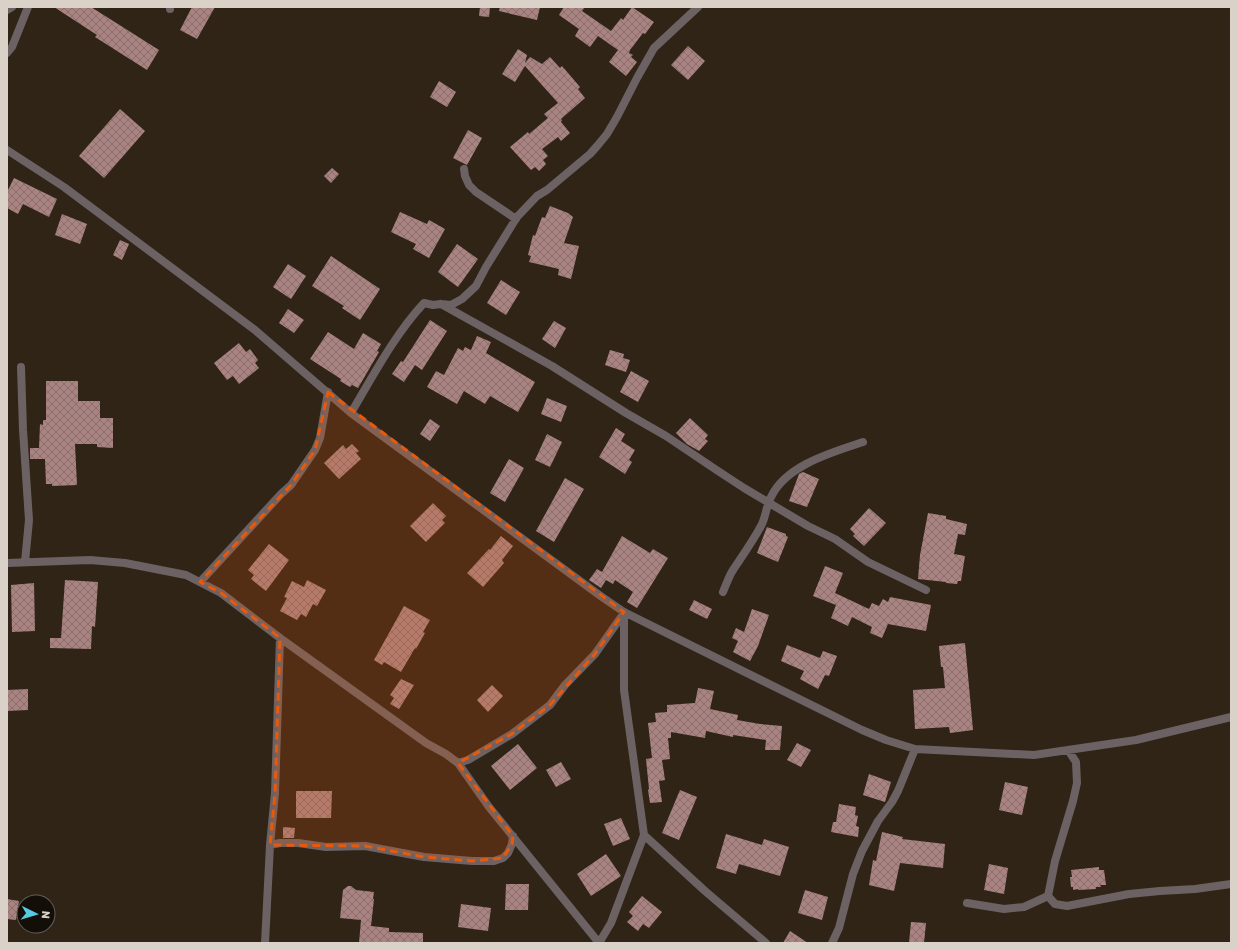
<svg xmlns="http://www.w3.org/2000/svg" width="1238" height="950" viewBox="0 0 1238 950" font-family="Rubik,sans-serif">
<defs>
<pattern id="building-cross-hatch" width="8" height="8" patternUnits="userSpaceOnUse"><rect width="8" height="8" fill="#a98382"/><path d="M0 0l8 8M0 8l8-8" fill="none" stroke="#8a6f6d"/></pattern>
</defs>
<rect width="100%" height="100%" fill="#302417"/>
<!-- building -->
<path fill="url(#building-cross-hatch)" d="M 54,7 L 91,7 L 159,50 L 147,70 L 95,37 L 97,35 Z
M 192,7 L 215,7 L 197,39 L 180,30 Z
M 480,7 L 490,7 L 489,17 L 479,16 Z
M 500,7 L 540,7 L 537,20 L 499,11 Z
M 564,7 L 585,7 L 582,11 L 611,31 L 621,18 L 623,20 L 632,7 L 654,22 L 645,34 L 643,33 L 630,50 L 629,53 L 633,55 L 631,57 L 637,62 L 626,76 L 609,62 L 618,50 L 598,36 L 590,47 L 575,36 L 579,29 L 559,15 Z
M 688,46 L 705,61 L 688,80 L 671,65 Z
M 518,49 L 527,55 L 525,63 L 530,57 L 542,64 L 550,57 L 560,68 L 562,66 L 580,87 L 578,89 L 585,98 L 561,119 L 562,120 L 561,122 L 570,133 L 561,141 L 558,137 L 542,149 L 548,156 L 543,160 L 546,164 L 539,171 L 535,167 L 531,170 L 510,147 L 528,132 L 529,134 L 548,118 L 544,114 L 558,103 L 525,66 L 515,82 L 502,74 Z
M 439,81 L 456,92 L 447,107 L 430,97 Z
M 120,109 L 145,131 L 104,178 L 79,156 Z
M 468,130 L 482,138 L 467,165 L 453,158 Z
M 332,168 L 339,174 L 331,183 L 324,176 Z
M 14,178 L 57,199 L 49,217 L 23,204 L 18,214 L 7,208 L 7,192 Z
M 550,206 L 568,213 L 573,217 L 564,243 L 579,246 L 571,279 L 558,275 L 559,269 L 529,262 L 531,256 L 528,255 L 533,235 L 535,236 L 542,217 L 545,218 Z
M 400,212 L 427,224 L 429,220 L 445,229 L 429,258 L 413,249 L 416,244 L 391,232 Z
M 62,214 L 87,224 L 80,244 L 55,235 Z
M 120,240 L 129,244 L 122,260 L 113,255 Z
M 457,244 L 478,259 L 458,287 L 438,272 Z
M 331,256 L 380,289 L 360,320 L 342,308 L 344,306 L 312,286 Z
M 288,264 L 306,276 L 291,299 L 273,287 Z
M 501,280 L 520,292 L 506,315 L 487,303 Z
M 288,309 L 304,320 L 294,333 L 279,323 Z
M 430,320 L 447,331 L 422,370 L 415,365 L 404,382 L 392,374 L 401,361 L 403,362 Z
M 554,321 L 566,328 L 555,348 L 542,339 Z
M 328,332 L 354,349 L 363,333 L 381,344 L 377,351 L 379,352 L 358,388 L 352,385 L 350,387 L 340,381 L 341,379 L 310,359 Z
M 477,336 L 491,342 L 486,353 L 535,382 L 518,412 L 490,396 L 485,404 L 464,391 L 457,404 L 427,387 L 436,371 L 444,375 L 458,348 L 463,351 L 465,347 L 471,350 Z
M 239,343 L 246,352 L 250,349 L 258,360 L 255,363 L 259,368 L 239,384 L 233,376 L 227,380 L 214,363 Z
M 610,350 L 624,354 L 623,358 L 630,360 L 626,372 L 605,365 Z
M 631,371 L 649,381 L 638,402 L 620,392 Z
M 46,381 L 78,381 L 78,401 L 100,401 L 100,418 L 113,418 L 113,448 L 97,447 L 97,444 L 75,444 L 77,485 L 52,486 L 52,484 L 46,484 L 45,459 L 30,459 L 30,448 L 39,448 L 40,424 L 43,425 L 43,420 L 46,420 Z
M 547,398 L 567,406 L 561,422 L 541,414 Z
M 690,418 L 708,435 L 705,439 L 708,441 L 699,451 L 687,444 L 676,433 Z
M 430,419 L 440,426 L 430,441 L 420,434 Z
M 616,428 L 625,434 L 621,441 L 635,450 L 629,460 L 632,462 L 625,474 L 599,457 Z
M 547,434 L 562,442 L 550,467 L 535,460 Z
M 352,444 L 359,451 L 356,453 L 361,459 L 339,479 L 324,463 L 343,445 L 346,449 Z
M 509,459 L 524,468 L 505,502 L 490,493 Z
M 803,472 L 819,479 L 807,507 L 789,501 L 799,474 Z
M 565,478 L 584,489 L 554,542 L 536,531 Z
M 433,503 L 446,516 L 442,520 L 445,523 L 426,542 L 410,526 Z
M 869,508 L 886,523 L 864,546 L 853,536 L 855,534 L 850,529 Z
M 928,513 L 946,516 L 946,519 L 967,524 L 965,535 L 958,534 L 954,554 L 965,556 L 961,581 L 958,581 L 957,584 L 946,583 L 946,582 L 918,579 L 920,555 Z
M 767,527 L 786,534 L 786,536 L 788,537 L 778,562 L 757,553 Z
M 501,536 L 513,546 L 502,560 L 504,563 L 483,587 L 467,573 L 489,549 L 490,550 Z
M 622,536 L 650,553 L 653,549 L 668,558 L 637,608 L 627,602 L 633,592 L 615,580 L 613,584 L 606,580 L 601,588 L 589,580 L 597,569 L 602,572 Z
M 269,544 L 289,560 L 266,591 L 251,579 L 254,575 L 248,570 Z
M 825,566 L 843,573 L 835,593 L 869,609 L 872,603 L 879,606 L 883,599 L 888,602 L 890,597 L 931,605 L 926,631 L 888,624 L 882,638 L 870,633 L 872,627 L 852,617 L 848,626 L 831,618 L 836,605 L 813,596 Z
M 65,580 L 98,582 L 95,627 L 92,626 L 91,649 L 50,648 L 50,638 L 61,638 Z
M 307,580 L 326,590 L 317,606 L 313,604 L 306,617 L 301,614 L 297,620 L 280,611 L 287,598 L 284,597 L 292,581 L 304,587 Z
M 34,583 L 35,631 L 12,632 L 11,585 Z
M 694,600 L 712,609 L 707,619 L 689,610 Z
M 404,606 L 430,620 L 423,632 L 425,633 L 416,649 L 415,648 L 401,672 L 384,662 L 382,665 L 374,660 Z
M 752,609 L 769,615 L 758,646 L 750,661 L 733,652 L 738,641 L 732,638 L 736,628 L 744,632 Z
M 965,643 L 973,730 L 950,733 L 949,727 L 915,729 L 913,690 L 945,688 L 943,667 L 941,667 L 939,646 Z
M 787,645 L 820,658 L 823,651 L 837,656 L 829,676 L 825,675 L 818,689 L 800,679 L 804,671 L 781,661 Z
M 401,679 L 414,685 L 399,709 L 390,704 L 394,698 L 390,695 Z
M 492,685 L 503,696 L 488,712 L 477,700 Z
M 698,688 L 714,691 L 710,709 L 738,715 L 737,720 L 760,724 L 782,726 L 780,750 L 765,750 L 766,740 L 733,735 L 733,737 L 706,731 L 705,738 L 671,732 L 671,738 L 668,738 L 670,759 L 662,760 L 665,780 L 659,781 L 662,802 L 650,803 L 648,790 L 649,789 L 646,759 L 652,758 L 648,723 L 656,722 L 655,713 L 667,712 L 667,705 L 695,703 Z
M 28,689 L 28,710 L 7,711 L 7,690 Z
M 797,743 L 811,750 L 801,767 L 787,760 Z
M 518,744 L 537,768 L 510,790 L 491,766 Z
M 561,762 L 571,779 L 556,787 L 546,770 Z
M 869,774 L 891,782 L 885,802 L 863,795 Z
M 1005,782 L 1028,787 L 1022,815 L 999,810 Z
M 680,790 L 697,797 L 679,840 L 662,833 Z
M 296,791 L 332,791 L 331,818 L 296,818 Z
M 839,804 L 856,807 L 855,815 L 858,816 L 856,826 L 859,827 L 858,837 L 831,832 L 833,822 L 836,822 Z
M 621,818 L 630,839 L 613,846 L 604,824 Z
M 283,827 L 295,828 L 294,838 L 283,838 Z
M 882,832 L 903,837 L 902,839 L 945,844 L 943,868 L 900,863 L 894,891 L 869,885 L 873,860 L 876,861 Z
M 726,834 L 762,845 L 764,839 L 789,847 L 780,876 L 739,864 L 736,874 L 716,868 Z
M 606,854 L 621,876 L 591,896 L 577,874 Z
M 989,864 L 1008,868 L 1004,894 L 984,890 Z
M 1099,867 L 1099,870 L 1104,870 L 1106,885 L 1100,885 L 1101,887 L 1096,887 L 1096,889 L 1078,890 L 1078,889 L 1073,890 L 1073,887 L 1071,887 L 1070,877 L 1072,877 L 1071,870 Z
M 506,884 L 529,884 L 528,910 L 505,910 Z
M 348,886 L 351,886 L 356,890 L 374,892 L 373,899 L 374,899 L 371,926 L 389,928 L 389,932 L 423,933 L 423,943 L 359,943 L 361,920 L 340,918 L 343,890 Z
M 805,890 L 828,897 L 822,920 L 798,913 Z
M 642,896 L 662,912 L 649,928 L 643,924 L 638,931 L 627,922 L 633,916 L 629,912 Z
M 7,899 L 19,901 L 16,920 L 7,919 Z
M 461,904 L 491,908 L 488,931 L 458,927 Z
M 911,922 L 926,923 L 924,943 L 909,943 Z
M 790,931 L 808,943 L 783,943 Z"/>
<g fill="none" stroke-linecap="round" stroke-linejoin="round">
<!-- street -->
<path stroke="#6c6264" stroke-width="8" d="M 170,9 L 170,7
M 7,10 L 12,7
M 7,53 L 12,47 L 28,7
M 7,150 L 64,187 L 255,330 L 351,413 L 602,597 L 624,612 L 862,730 L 886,740 L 915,749 L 1034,755 L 1136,740 L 1231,717
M 464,169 L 465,176 L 469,185 L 476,192 L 516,219
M 441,304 L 552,366 L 626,413 L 666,436 L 715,469 L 744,488 L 808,526 L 835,539 L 868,562 L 926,590
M 21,367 L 23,430 L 29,520 L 25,562
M 351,413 C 373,376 395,334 424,303 L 433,305 L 441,304 L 451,305 L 462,299 L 476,286 L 486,267 L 517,217 L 537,196 L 547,190 L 590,154 L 598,145 L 607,134 L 617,117 L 637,78 L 654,48 L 698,7
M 7,563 L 90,560 L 125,563 L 186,575 L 221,593 L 280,638 L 426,743 L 446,754 L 458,763 L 489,807 L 599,943
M 200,582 L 281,494 L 291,485 L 315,450 L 320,438 L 328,392
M 723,592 C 726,585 729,576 733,570 C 743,555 753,541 761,526 C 766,517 766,506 771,497 C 786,465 833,452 863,442
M 624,612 L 624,690 L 644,835 L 705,891 L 766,943
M 1068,750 L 1076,762 L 1077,783 L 1073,801 L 1055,861 L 1048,896 L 1055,904 L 1067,906 L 1129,894 L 1160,891 L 1195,889 L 1231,884
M 458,763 L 468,760 L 512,734 L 550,705 L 565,685 L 595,654 L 624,613
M 270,845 L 280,843 L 298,843 L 326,847 L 365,846 L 424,857 L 472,861 L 494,861 L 503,858 L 508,853 L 512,844 L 513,836
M 967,903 L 1004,909 L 1024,907 L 1048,896
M 265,943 L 270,845 L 275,793 L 280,638
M 599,943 L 611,923 L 644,835
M 832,943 L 839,928 L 853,874 L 862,851 L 878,821 L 892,802 L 898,791 L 915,749"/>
</g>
<!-- marked area -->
<path fill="#e8590c" fill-opacity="0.2" stroke="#e8590c" stroke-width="3" stroke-dasharray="8 5" stroke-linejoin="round" d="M 328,392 L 624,612 L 595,654 L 550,705 L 512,734 L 458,763 L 513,836 L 512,844 L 503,858 L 472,861 L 424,857 L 365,846 L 270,845 L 275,793 L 280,638 L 221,593 L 200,582 L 291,485 L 315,450 Z"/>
<!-- border -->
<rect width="1238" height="950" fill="none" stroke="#dad2c9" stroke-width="16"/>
<!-- north arrow -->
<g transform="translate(36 914) rotate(95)"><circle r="19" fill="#140e09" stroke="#635c56"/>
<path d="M0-3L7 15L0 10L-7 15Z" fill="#55cae0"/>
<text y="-6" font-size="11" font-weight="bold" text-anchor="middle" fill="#dad2c9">N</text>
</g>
</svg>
